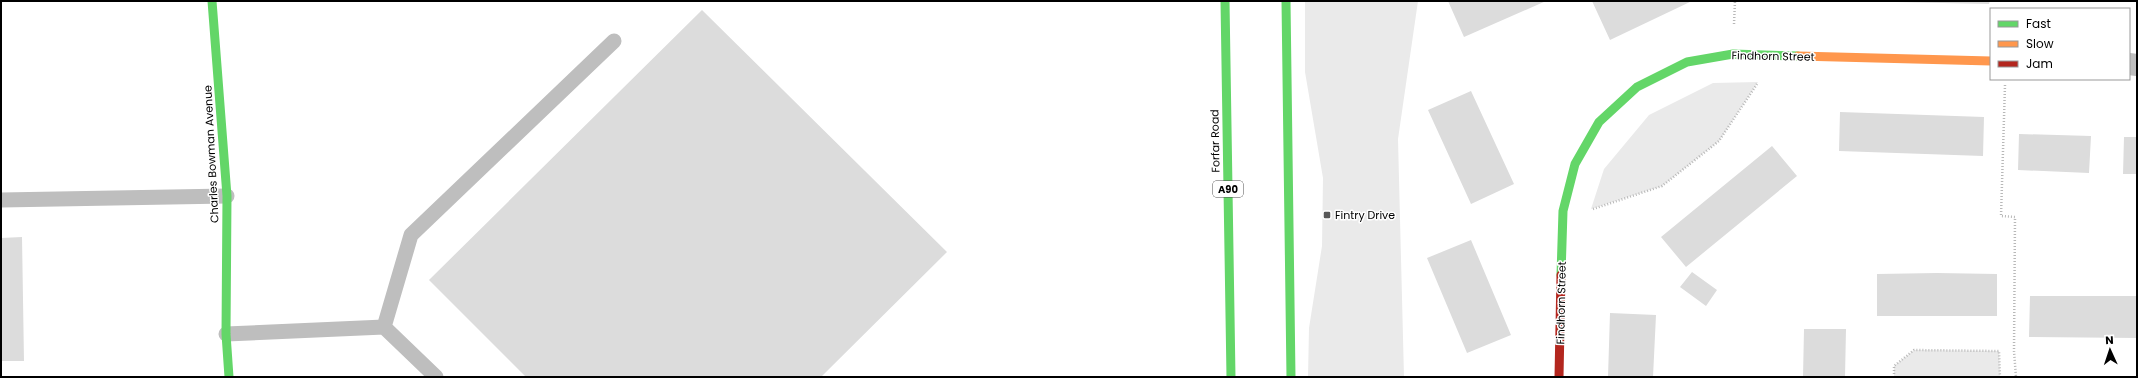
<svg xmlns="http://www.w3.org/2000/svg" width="2138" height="378" viewBox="0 0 2138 378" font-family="Poppins,sans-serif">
<rect width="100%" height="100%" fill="#fff"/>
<!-- green -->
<path fill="#eaeaea" d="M 1305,1 L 1418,1 L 1398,139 L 1404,377 L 1308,377 L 1309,328 L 1322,246 L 1323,178 L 1305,72 Z
M 1758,82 L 1719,141 L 1662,186 L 1591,209 L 1604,169 L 1649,115 L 1713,83 Z
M 1914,350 L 1999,351 L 2000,377 L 1894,377 L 1894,366 Z"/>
<!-- building -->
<path fill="#dcdcdc" d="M 1448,1 L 1546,1 L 1464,37 Z
M 1592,1 L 1692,1 L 1610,40 Z
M 1895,1 L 1990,1 L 1989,4 L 1895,2 Z
M 702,10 L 947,252 L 821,377 L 526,377 L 429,280 Z
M 1471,91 L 1514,184 L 1471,204 L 1428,110 Z
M 1840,112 L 1984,117 L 1983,156 L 1839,151 Z
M 2019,134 L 2091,136 L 2089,173 L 2018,170 Z
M 2124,137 L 2137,137 L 2137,174 L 2123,174 Z
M 1772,146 L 1797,176 L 1686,267 L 1661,237 Z
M 22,237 L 24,361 L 1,361 L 1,238 Z
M 1471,240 L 1511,335 L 1467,353 L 1427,258 Z
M 1692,272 L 1717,290 L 1706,306 L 1680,287 Z
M 1937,273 L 1997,274 L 1997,316 L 1877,316 L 1877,274 Z
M 2030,296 L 2137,296 L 2137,338 L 2029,337 Z
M 1610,313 L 1656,315 L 1653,377 L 1608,377 Z
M 1804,329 L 1846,329 L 1845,377 L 1803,377 Z"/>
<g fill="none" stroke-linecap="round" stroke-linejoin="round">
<!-- path -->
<path stroke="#b8b8b8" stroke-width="2.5" stroke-dasharray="1 2" stroke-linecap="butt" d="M 1734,24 L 1735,1
M 2005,85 L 2001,216 L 2015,217 L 2014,351 L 2016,377
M 1593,209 L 1662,186 L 1719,141 L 1757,84
M 1894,377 L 1894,366 L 1914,350 L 1999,351 L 2000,377"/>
<!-- lane -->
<path stroke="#bebebe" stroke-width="15" d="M 1,200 L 227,196
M 384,327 L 436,377
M 226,334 L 384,327 L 411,235 L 614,41"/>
<!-- street -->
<path stroke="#bebebe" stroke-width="22" d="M 2129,64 L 2137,65"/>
<!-- fast -->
<path stroke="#63d668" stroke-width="9" d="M 212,1 L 227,196 L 226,334 L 229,377
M 1225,1 L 1231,377
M 1286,1 L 1291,377
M 1561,275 L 1563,211 L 1575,164 L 1599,122 L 1637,87 L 1687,62 L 1733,54 L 1798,56"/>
<!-- slow -->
<path stroke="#ff974d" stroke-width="9" d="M 1798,56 L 1991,61"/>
<!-- jam -->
<path stroke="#b3261e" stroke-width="9" d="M 1559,377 L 1561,275"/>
</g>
<!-- markers -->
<rect fill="#595959" stroke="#fff" stroke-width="1.5" x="1323" y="211" width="8" height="8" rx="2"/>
<g text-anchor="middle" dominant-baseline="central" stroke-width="3" stroke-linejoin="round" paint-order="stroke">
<!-- shield labels -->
<rect fill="#fff" stroke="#4c4c4c" stroke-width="1" x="1213" y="181" width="30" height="16" rx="3"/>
<g font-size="10" font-weight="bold" fill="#000">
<text x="1228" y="189">A90</text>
</g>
<!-- street labels -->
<g font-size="11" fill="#000" stroke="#fff">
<text transform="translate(1773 56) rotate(1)">Findhorn Street</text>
<text transform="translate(1215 141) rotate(-91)">Forfar Road</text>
<text transform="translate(211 154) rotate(-93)">Charles Bowman Avenue</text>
<text transform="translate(1561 303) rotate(-89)">Findhorn Street</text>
</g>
<!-- poi labels -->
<g font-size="11" fill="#000" stroke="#fff" text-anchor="start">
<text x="1335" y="215">Fintry Drive</text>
</g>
</g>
<!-- border -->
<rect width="2138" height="378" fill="none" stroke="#000000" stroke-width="4"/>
<!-- legend -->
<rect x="1990" y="8" width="140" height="72" fill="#ffffff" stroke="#999999"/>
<rect x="1998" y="21" width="20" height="6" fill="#63d668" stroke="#999999"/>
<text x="2026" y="28" font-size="12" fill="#000000">Fast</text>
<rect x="1998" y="41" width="20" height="6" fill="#ff974d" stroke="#999999"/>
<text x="2026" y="48" font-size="12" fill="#000000">Slow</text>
<rect x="1998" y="61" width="20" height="6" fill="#b3261e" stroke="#999999"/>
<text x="2026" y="68" font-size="12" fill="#000000">Jam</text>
<!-- north arrow -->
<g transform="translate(2110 350) rotate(357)" stroke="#ffffff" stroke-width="3" paint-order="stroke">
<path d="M0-3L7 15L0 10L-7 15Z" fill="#000000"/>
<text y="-6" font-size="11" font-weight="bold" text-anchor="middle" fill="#000000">N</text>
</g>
</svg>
